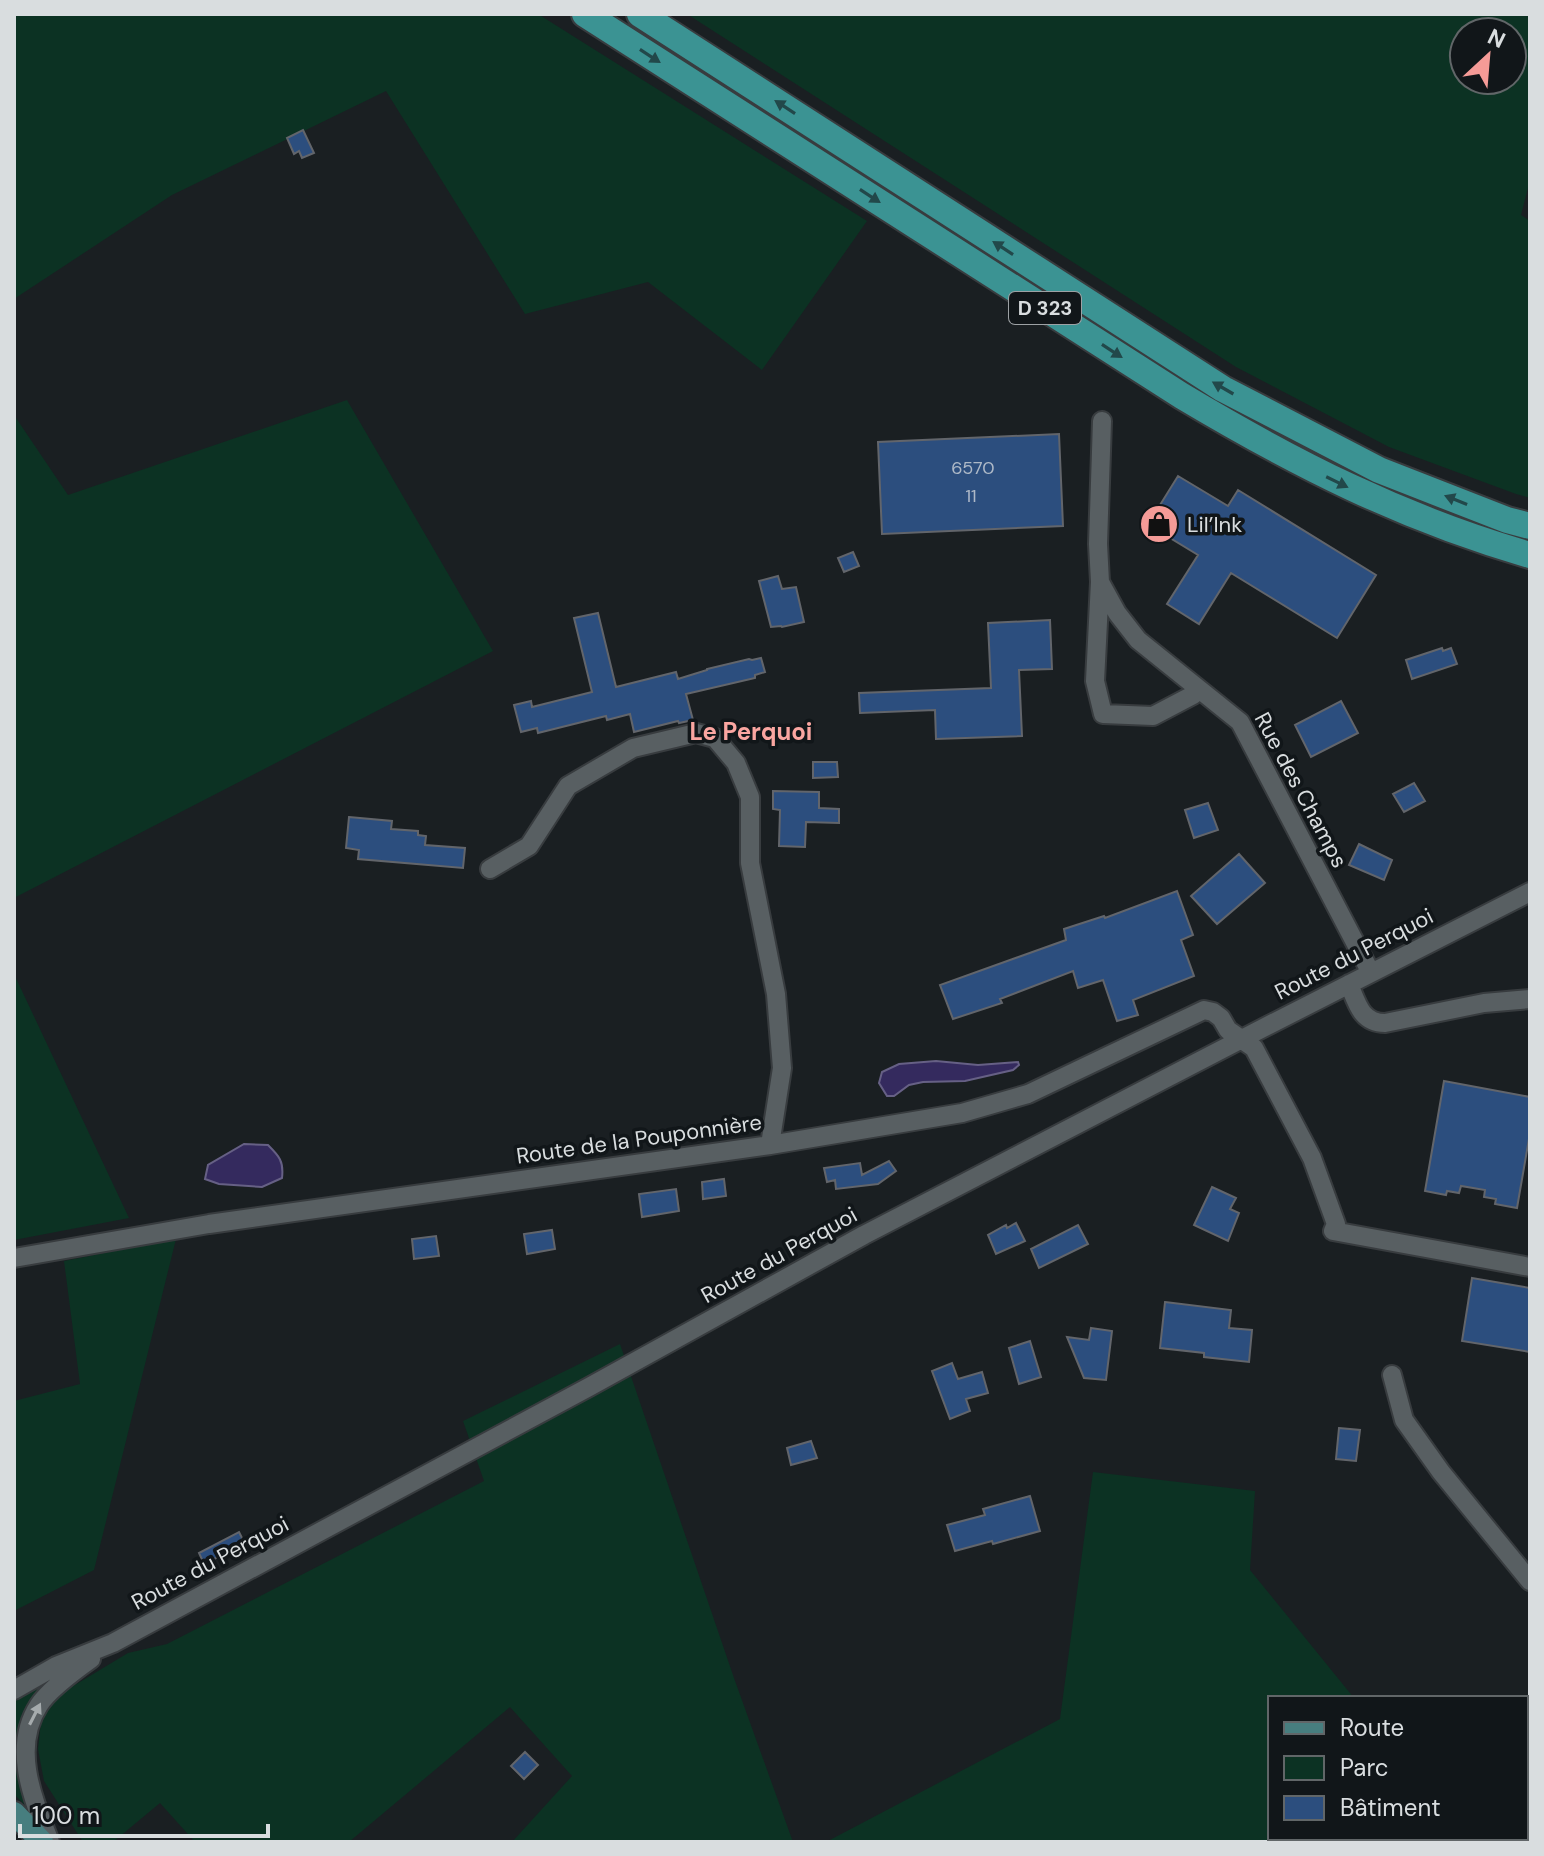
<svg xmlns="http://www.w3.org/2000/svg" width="1544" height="1856" viewBox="0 0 1544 1856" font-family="'DM Sans',sans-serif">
<rect width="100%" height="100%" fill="#1a1f22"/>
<!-- green -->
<path fill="#0c3223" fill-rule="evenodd" d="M 14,14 L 538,14 L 867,221 L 762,370 L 648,282 L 525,314 L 386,91 L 172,195 L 14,299 Z
M 687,14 L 1530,14 L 1530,180 L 1521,215 L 1530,221 L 1530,498 L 1516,494 L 1389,447 L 1236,367 ZM 1464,32 L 1512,32 L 1512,80 L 1464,80 Z
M 347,400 L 493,651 L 14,898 L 14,415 L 68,495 Z
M 14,974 L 129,1218 L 14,1240 Z
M 176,1239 L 94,1570 L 14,1611 L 14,1401 L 80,1384 L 64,1261 Z
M 620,1344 L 734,1678 L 793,1842 L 512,1842 L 572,1776 L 510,1707 L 349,1842 L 195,1842 L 160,1803 L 113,1842 L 83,1842 L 44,1781 L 38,1749 L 42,1712 L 55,1697 L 128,1653 L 167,1644 L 484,1481 L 463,1421 Z
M 1093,1472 L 1255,1491 L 1250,1570 L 1354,1698 L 1270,1698 L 1270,1838 L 1470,1838 L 1473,1842 L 826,1842 L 1060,1719 Z
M 55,1677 L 25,1709 L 15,1744 L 28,1808 L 14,1794 L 14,1700 Z"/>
<!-- water -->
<path fill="#342a5e" stroke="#666085" stroke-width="2" d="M 936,1061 L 978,1065 L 1018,1062 L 1019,1065 L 1013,1070 L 965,1081 L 923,1082 L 909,1085 L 894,1096 L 887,1096 L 879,1083 L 882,1072 L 899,1064 Z
M 244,1144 L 268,1145 C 279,1156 284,1161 282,1178 L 262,1187 L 219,1184 L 205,1179 L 208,1165 Z"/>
<!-- building -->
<path fill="#2c4e7e" stroke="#62656b" stroke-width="2" d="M 303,130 L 314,153 L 302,158 L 299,151 L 294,154 L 287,138 Z
M 1059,434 L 1063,526 L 882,534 L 878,442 Z
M 1178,476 L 1228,506 L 1238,490 L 1376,575 L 1337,638 L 1231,573 L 1199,624 L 1167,604 L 1198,555 L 1165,535 L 1164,537 L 1147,526 Z
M 853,552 L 859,566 L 844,572 L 838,558 Z
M 778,576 L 782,589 L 796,587 L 804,622 L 782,627 L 781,626 L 771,627 L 759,581 Z
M 598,613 L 616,687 L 676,672 L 678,679 L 707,670 L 707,669 L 749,659 L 752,660 L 761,658 L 765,672 L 755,675 L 755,678 L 686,694 L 693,720 L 679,723 L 678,721 L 634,732 L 630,714 L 607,720 L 606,716 L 538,733 L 537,728 L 521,732 L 514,705 L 531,701 L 532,707 L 592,692 L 574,618 Z
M 1050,620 L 1052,669 L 1019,670 L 1022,736 L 936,739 L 935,710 L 860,713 L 859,693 L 991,688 L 988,623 Z
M 1442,648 L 1443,651 L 1451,648 L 1457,664 L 1412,679 L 1406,660 Z
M 1341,701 L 1358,733 L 1311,757 L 1295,725 Z
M 813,762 L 837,762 L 838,777 L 813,778 Z
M 1414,783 L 1425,801 L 1404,812 L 1393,794 Z
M 773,791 L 819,792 L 819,808 L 839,809 L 839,823 L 806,822 L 805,847 L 779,846 L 780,810 L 773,809 Z
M 1208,803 L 1218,830 L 1194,838 L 1185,810 Z
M 349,817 L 392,821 L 391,829 L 418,831 L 418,835 L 426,836 L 425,845 L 465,848 L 463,868 L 358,859 L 359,850 L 346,848 Z
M 1359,844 L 1392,860 L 1384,880 L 1349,865 Z
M 1239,854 L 1265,883 L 1217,924 L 1191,896 Z
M 1177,891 L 1193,935 L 1181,940 L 1194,976 L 1133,1000 L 1138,1015 L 1117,1021 L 1103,980 L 1078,988 L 1073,971 L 1000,999 L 1002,1003 L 953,1019 L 940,985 L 1066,940 L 1064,929 L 1104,916 L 1105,918 Z
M 1444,1081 L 1530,1097 L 1530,1133 L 1517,1208 L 1495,1204 L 1496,1199 L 1484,1197 L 1485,1190 L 1461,1186 L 1459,1193 L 1447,1191 L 1446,1195 L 1425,1191 Z
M 889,1161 L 896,1171 L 878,1184 L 836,1189 L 835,1180 L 827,1182 L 824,1168 L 860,1163 L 862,1175 Z
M 724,1179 L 726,1196 L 703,1199 L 702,1182 Z
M 1212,1187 L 1236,1198 L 1230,1209 L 1239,1213 L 1228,1241 L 1194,1225 Z
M 676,1189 L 679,1211 L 642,1217 L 639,1194 Z
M 1016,1223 L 1025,1241 L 996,1254 L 988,1235 L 1006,1225 L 1007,1228 Z
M 1078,1225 L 1088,1244 L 1039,1268 L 1031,1249 Z
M 552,1230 L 555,1249 L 527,1254 L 524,1234 Z
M 436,1236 L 439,1256 L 414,1259 L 412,1239 Z
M 1472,1278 L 1530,1288 L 1530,1352 L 1462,1341 Z
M 1165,1302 L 1231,1310 L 1229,1328 L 1252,1330 L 1249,1362 L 1204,1357 L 1204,1353 L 1160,1348 Z
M 1091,1328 L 1112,1331 L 1106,1380 L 1084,1378 L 1067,1337 L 1089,1340 Z
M 1030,1341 L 1041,1377 L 1019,1384 L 1009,1348 Z
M 952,1363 L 958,1379 L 982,1372 L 988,1393 L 966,1399 L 970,1411 L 950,1419 L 932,1371 Z
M 1339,1428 L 1360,1430 L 1356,1461 L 1336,1459 Z
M 811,1441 L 817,1458 L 791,1465 L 787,1448 Z
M 1030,1496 L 1040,1531 L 993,1544 L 992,1541 L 955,1551 L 947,1525 L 985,1515 L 983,1509 Z
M 239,1532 L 245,1544 L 204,1564 L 199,1553 Z
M 525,1752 L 538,1765 L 524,1779 L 511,1766 Z"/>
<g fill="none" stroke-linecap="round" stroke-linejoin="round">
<defs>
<path id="minor" d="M 1102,421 L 1098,544 L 1100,582 L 1095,681 L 1103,714 L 1153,716 L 1193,695 L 1198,689
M 1100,582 L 1117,613 L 1138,640 L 1240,722 L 1371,973
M 490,869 L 529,846 L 568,786 L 633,748 L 696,733 L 715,738 L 736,763 L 750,797 L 750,863 L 776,994 L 782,1068 L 770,1145
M 1349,984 C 1357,1003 1361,1023 1385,1023 L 1484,1003 L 1530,999
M 14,1258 L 209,1224 L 770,1145 L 962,1113 L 1028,1094 L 1204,1010 L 1213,1012 L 1221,1018 L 1228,1030 L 1254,1048 L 1312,1158 L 1336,1224 L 1333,1231 L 1530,1267
M 1392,1375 L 1404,1420 L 1441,1472 L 1530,1581
M 14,1690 L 56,1666 L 113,1643 L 589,1387 L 864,1235 L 1269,1025 L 1530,892
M 50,1842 C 33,1799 11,1748 39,1705 C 48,1691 77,1669 91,1659"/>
<path id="major" d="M 14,1813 L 42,1842"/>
<path id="highway" d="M 585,14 L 1182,396 C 1296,464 1402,518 1530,555
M 640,14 L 1223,389 L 1379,470 L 1507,520 L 1530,526"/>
</defs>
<!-- minor casing -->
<use href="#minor" stroke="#383c3f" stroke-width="22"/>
<!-- major casing -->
<use href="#major" stroke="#383c3f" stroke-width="26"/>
<!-- highway casing -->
<use href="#highway" stroke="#383c3f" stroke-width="30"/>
<!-- minor -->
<use href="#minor" stroke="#585f62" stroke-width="18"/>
<!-- major -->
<use href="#major" stroke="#477e7f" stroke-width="22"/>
<!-- highway -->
<use href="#highway" stroke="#3b9393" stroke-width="26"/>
</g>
<!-- one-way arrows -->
<defs><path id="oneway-solid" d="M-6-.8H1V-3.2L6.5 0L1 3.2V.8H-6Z" transform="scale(2)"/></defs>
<g fill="#22484a">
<use href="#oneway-solid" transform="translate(650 56) rotate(33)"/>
<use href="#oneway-solid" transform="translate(785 107) rotate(-147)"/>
<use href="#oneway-solid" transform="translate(870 196) rotate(33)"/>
<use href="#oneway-solid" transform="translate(1003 248) rotate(-147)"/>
<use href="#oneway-solid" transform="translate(1112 351) rotate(33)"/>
<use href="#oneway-solid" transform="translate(1223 388) rotate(-150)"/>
<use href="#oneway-solid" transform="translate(1337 482) rotate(26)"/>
<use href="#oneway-solid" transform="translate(1456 500) rotate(-158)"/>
</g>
<use fill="#a5abad" href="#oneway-solid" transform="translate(35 1714) rotate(-63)"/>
<!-- icons -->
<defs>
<symbol id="shop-disc" viewBox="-11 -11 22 22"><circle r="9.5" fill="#f59b97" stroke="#111619"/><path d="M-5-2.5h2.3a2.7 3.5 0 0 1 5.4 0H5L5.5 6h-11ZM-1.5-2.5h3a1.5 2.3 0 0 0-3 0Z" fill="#111"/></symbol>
</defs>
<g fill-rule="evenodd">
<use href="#shop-disc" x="1137" y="502" width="44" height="44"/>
</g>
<g text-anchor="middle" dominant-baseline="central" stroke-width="7" stroke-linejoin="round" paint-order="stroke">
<!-- number labels -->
<g font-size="18" fill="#aeb9c7">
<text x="973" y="468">6570</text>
<text x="971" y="496">11</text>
</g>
<!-- shield labels -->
<rect fill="#111619" stroke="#9da1a4" stroke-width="2" x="1009" y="292" width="72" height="32" rx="6"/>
<g font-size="20" font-weight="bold" fill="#d9dddf">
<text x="1045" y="308">D 323</text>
</g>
<!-- poi labels -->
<g font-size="22" fill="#d9dddf" stroke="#111619" text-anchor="start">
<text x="1187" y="524">Lil’Ink</text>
</g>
<!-- street labels -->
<g font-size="22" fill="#d9dddf" stroke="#111619">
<text transform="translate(1301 790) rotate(62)">Rue des Champs</text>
<text transform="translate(1354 954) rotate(-27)">Route du Perquoi</text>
<text transform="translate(639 1139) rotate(-8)">Route de la Pouponnière</text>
<text transform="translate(779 1255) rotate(-29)">Route du Perquoi</text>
<text transform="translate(210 1563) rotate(-28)">Route du Perquoi</text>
</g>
<!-- neighbourhood labels -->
<g font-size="24" font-weight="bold" fill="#faa6a1" stroke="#111619">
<text x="751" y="731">Le Perquoi</text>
</g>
</g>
<!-- border -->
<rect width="1544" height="1856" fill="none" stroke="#d9dddf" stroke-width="32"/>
<!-- legend -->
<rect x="1268" y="1696" width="260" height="144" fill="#111619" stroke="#616668" stroke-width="2"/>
<rect x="1284" y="1722" width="40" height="12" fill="#477e7f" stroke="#616668" stroke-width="2"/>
<text x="1340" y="1736" font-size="24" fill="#d9dddf">Route</text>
<rect x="1284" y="1756" width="40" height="24" fill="#0c3223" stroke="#616668" stroke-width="2"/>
<text x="1340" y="1776" font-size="24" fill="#d9dddf">Parc</text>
<rect x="1284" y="1796" width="40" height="24" fill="#2c4e7e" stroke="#616668" stroke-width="2"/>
<text x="1340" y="1816" font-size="24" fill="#d9dddf">Bâtiment</text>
<!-- north arrow -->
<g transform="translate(1488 56) rotate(26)"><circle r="38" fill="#111619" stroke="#616668" stroke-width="2"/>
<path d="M0-6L14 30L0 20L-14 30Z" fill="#f59b97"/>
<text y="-12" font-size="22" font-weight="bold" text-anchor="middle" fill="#d9dddf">N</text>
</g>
<!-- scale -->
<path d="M20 1824v12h248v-12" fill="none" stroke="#d9dddf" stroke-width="4"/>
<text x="32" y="1824" font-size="24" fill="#d9dddf" stroke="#111619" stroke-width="6" paint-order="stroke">100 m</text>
</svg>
